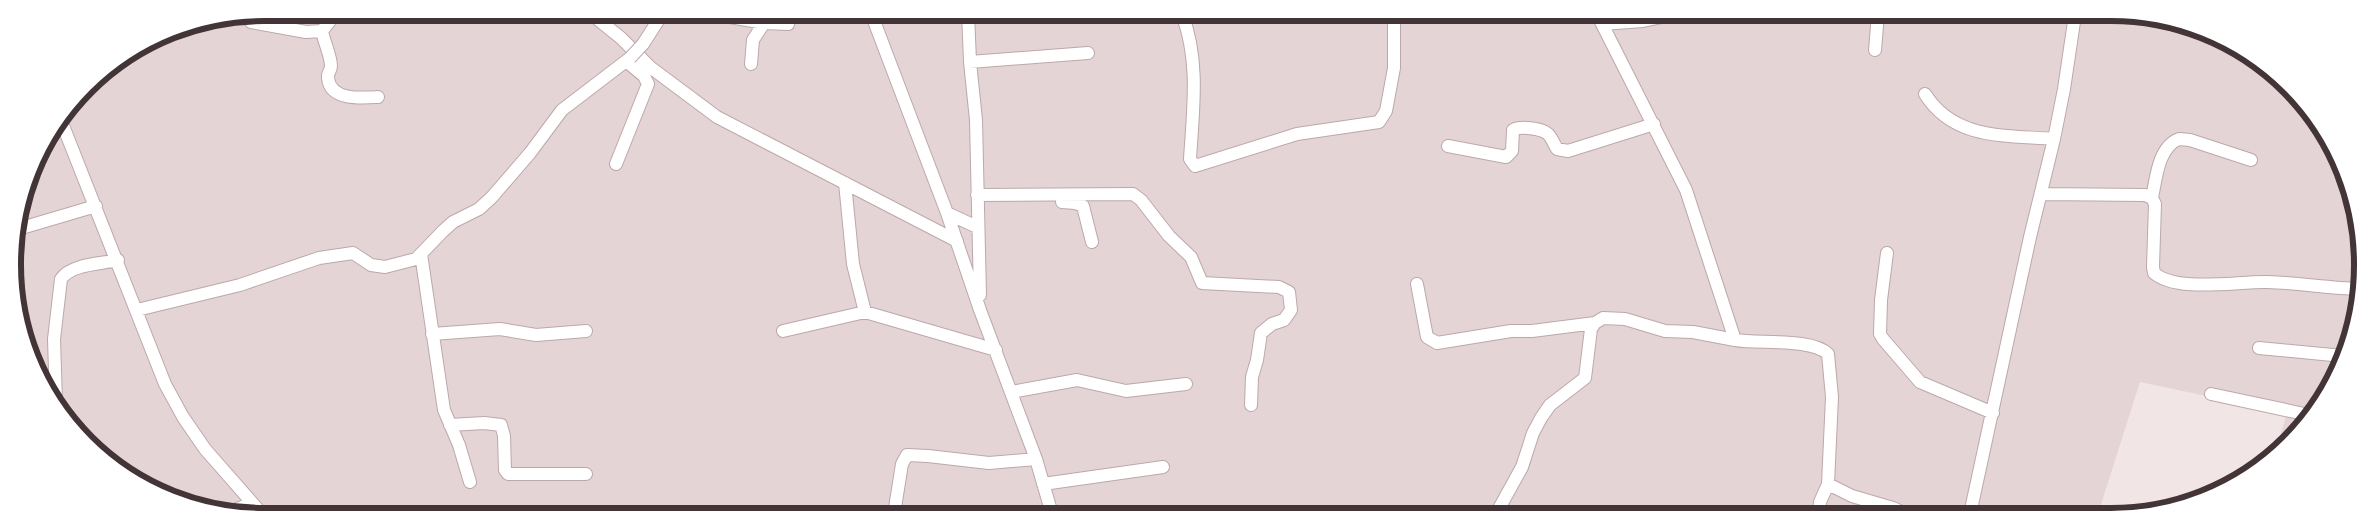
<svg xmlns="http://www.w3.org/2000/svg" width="2375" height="529" viewBox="0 0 2375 529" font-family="Manrope,sans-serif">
<rect width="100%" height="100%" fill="#f1e5e6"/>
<!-- residential -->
<path fill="#e5d4d5" d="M 265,13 L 2144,15 L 2237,46 L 2311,111 L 2354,200 L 2360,298 L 2336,376 L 2288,443 L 2275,453 L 2287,413 L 2140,382 L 2098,514 L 626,514 L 610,510 L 610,514 L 231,514 L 139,483 L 65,418 L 26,345 L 13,248 L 39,153 L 98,75 L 168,32 Z"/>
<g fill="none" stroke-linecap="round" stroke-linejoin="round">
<defs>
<path id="minor" d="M 590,13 L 621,38 L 650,67 L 717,117 L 957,241
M 871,13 L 947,213 L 980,310 L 1036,459 L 1052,514
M 968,13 L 970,62 L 976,120 L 980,295
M 713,14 L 764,23 L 788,24 L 792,13
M 1182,14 C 1200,61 1193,110 1190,159 L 1195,166 L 1297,134 L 1379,122 L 1386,111 L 1394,68 L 1394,14
M 1597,14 L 1686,190 L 1735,340 C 1759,344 1812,338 1828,354 L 1832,397 L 1828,484 L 1852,496 L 1893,508 L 1906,514
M 248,16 L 251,22 L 306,32 L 322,31 L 336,13
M 1602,24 L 1643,21 L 1676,14
M 322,31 C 324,42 331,56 331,66 C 331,71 327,73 328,78 C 330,101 362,98 378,97
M 643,44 L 663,13
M 1875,50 L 1878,14
M 970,62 L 1088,53
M 751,64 L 753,40 L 764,23
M 1925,94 C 1954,140 2005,135 2054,139
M 62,123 L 165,384 L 183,417 L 205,449 L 262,514
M 1448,146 L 1506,157 L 1512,151 L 1513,130 C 1520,126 1541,128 1548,134 C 1552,138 1554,144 1557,149 L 1568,151 L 1654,124
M 616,164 L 648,84 L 644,76 L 626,61
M 845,183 L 853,264 L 865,312 L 996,350
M 2042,194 L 2145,195 L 2152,198 L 2155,204 L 2153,267 L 2154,273 C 2177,293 2238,281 2268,282 C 2298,283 2329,288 2360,289
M 977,195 L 1133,194 L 1141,200 L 1169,236 L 1191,257 L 1202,283 L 1279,287 L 1289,292 L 1291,310 L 1284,320 L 1272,324 L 1261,333 L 1257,360 L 1252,377 L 1251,405
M 2152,198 C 2156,179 2158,147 2179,139 L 2190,140 L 2251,160
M 1062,202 L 1075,203 L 1083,206 L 1092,242
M 947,213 L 977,227
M 18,229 L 96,206
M 1887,253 L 1881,300 L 1880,334 L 1883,339 L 1920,382 L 1993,413
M 421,254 L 444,410 L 459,445 L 470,482
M 1417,284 L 1427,337 L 1437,343 L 1511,331 L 1532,331 L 1595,323
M 137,310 L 240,285 L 319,258 L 353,253 L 371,265 L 385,267 L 416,259 L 443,231 L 453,222 L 479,209 L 492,197 L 530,153 L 562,110 L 630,58
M 783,331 L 865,312
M 432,334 L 500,329 L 536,335 L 586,331
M 2259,348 L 2343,356
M 1011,392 L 1077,380 L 1126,391 L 1186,384
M 2211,394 L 2309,415
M 56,402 L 54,339 L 61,279 C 71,264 101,264 118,260
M 450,425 L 484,423 L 501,425 L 504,436 L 505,470 L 508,474 L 586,474
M 1043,484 L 1163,467
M 227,513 L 252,503
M 894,514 L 902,464 L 907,455 L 928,456 L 989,463 L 1036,459
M 1496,514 L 1522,467 L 1533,433 L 1541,418 L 1550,405 L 1585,378 L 1591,329 L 1595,323 L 1603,318 L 1625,319 L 1665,331 L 1693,332 L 1735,340
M 1819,514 L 1820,502 L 1828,484
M 1970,514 L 2030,237 L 2054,139 L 2064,89 L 2075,15"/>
</defs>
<!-- minor casing -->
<use href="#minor" stroke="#bca8ab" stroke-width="14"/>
<!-- minor -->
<use href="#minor" stroke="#fff" stroke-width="12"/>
<defs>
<path id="minor-bridge" d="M 630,58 L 643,44"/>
</defs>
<!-- minor-bridge casing -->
<use href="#minor-bridge" stroke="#bca8ab" stroke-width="14" stroke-linecap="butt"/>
<!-- minor-bridge -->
<use href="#minor-bridge" stroke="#fff" stroke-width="12"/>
</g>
<!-- crop -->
<path d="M0 0H2375V529H0ZM264 21H2111A243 243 0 0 1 2354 264V265A243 243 0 0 1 2111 508H264A243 243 0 0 1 21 265V264A243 243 0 0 1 264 21Z" fill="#fff" fill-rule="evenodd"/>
<path fill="none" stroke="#433537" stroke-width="6" d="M264 21H2111A243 243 0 0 1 2354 264V265A243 243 0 0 1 2111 508H264A243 243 0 0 1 21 265V264A243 243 0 0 1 264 21Z"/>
</svg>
